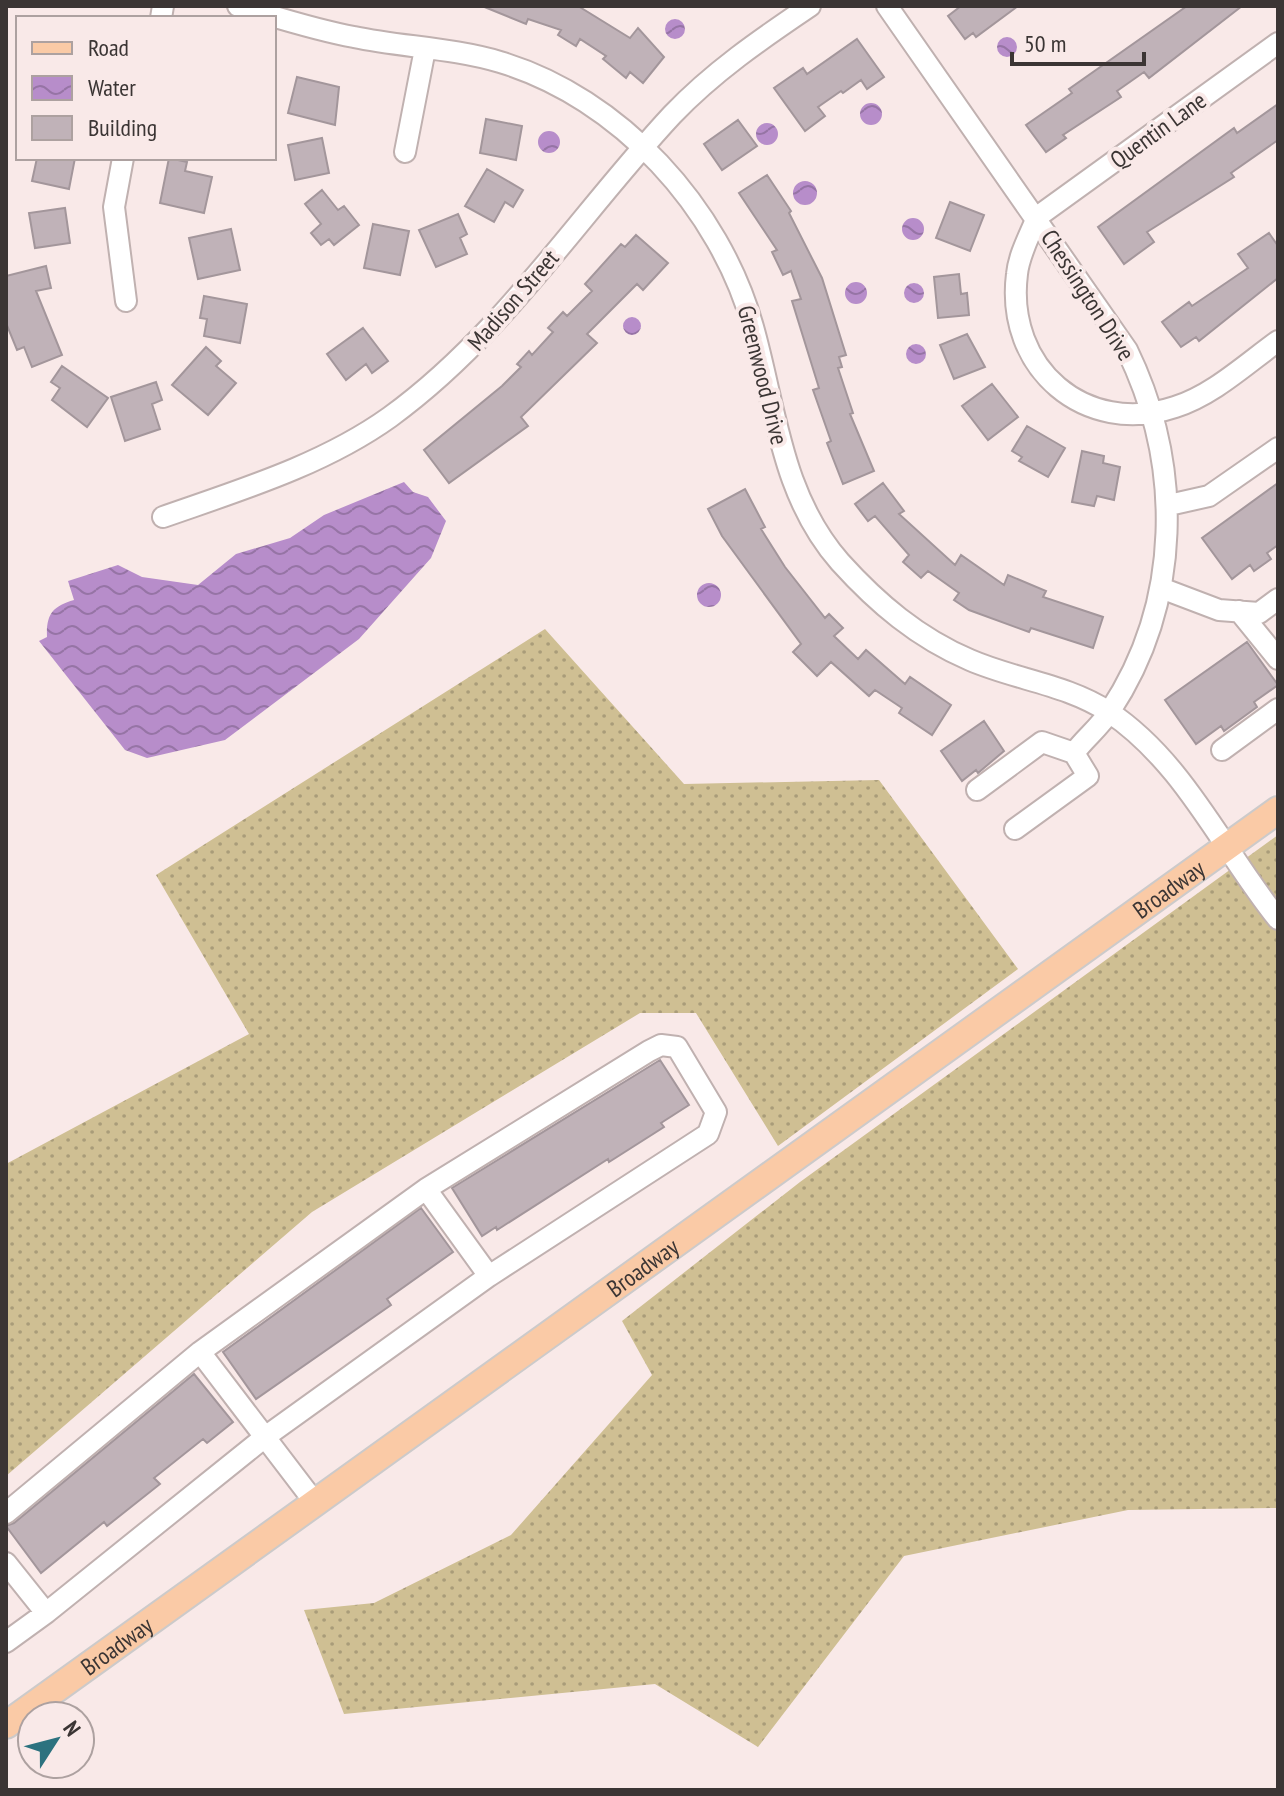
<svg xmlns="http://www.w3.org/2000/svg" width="1284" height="1796" viewBox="0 0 1284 1796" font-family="'PT Sans Narrow',sans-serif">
<defs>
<pattern id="grass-dots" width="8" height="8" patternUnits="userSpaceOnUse" patternTransform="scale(2)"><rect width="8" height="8" fill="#cfbf93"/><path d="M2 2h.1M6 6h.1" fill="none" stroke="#a99c79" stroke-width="1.8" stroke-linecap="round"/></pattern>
<pattern id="water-waves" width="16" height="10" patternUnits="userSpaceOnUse" patternTransform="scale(2)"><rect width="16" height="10" fill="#b78dca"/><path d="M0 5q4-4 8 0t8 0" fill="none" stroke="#9674a5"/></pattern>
</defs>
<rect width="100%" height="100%" fill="#f9e9e8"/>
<!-- grass -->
<path fill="url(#grass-dots)" d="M 545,629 L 684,784 L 879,780 L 1018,969 L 778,1146 L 696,1013 L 640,1013 L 312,1212 L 6,1476 L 6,1164 L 249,1034 L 156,875 Z
M 1278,835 L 1278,1508 L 1128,1510 L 904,1556 L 758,1747 L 655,1684 L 344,1714 L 304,1610 L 374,1603 L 511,1535 L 652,1375 L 622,1321 L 800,1182 Z"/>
<!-- water -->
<path fill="url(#water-waves)" d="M665 29a10 10 0 1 1 20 0a10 10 0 1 1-20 0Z
M997 47a10 10 0 1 1 20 0a10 10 0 1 1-20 0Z
M860 114a11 11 0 1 1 22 0a11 11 0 1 1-22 0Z
M756 134a11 11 0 1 1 22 0a11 11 0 1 1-22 0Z
M538 142a11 11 0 1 1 22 0a11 11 0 1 1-22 0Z
M793 193a12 12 0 1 1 24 0a12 12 0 1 1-24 0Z
M902 229a11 11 0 1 1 22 0a11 11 0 1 1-22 0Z
M845 293a11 11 0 1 1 22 0a11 11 0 1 1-22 0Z
M904 293a10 10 0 1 1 20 0a10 10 0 1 1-20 0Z
M623 326a9 9 0 1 1 18 0a9 9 0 1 1-18 0Z
M906 354a10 10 0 1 1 20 0a10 10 0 1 1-20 0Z
M 404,482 L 413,492 L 428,497 L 446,521 L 431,558 L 359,639 L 225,740 L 147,758 L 125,750 L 39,641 L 47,637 C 46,614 53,606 74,600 L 68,581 L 118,565 L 142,577 L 198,585 L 236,554 L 290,538 L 324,515 Z
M697 595a12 12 0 1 1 24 0a12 12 0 1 1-24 0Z"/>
<!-- building -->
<path fill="#c0b2b8" stroke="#a3969b" stroke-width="2" d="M 482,6 L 578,6 L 630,38 L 638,28 L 664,57 L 643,83 L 630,72 L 626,78 L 603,59 L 606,56 L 580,39 L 576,46 L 558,35 L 561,30 L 528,19 L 526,24 Z
M 961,6 L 1018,6 L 976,37 L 973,33 L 965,39 L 948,16 Z
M 1187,6 L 1242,6 L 1149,78 L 1144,72 L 1117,91 L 1121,97 L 1063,135 L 1066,138 L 1046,152 L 1026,125 L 1072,93 L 1069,89 Z
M 857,39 L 884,77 L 867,89 L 861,80 L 843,93 L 841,91 L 818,107 L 825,116 L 805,131 L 774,88 L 803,68 L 807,74 Z
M 297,77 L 339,87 L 335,125 L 288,113 Z
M 1278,104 L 1278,140 L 1231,173 L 1234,177 L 1147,232 L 1154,242 L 1124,264 L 1098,227 L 1234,128 L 1237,133 Z
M 486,119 L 522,126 L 516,160 L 480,153 Z
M 738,120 L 757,146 L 722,170 L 704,144 Z
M 322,138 L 329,173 L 295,180 L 288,145 Z
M 37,158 L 75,158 L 69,189 L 32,181 Z
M 169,158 L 187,162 L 185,171 L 212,177 L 204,213 L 160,203 Z
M 487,169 L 523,190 L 513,207 L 505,202 L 494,222 L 465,206 Z
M 767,175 L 791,211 L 789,213 L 822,278 L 846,355 L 839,357 L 842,367 L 838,368 L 853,413 L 850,414 L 874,471 L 843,484 L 827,443 L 831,441 L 813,390 L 819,388 L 792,301 L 801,299 L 791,271 L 783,275 L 772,252 L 777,250 L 739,193 Z
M 322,190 L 338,210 L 344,206 L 359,225 L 334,245 L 329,239 L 321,245 L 311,233 L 321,224 L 305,204 Z
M 950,202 L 984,215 L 970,251 L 936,238 Z
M 65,208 L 70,243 L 35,248 L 29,213 Z
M 458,214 L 467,234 L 460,238 L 467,254 L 436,267 L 419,230 Z
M 373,224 L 409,231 L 400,275 L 364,268 Z
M 231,229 L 240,270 L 198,279 L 189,238 Z
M 1269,233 L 1278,246 L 1278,278 L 1199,341 L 1196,337 L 1181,347 L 1162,322 L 1189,302 L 1192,306 L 1248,268 L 1238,254 Z
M 636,235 L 668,263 L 643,290 L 637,284 L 587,334 L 597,343 L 521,417 L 528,426 L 449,483 L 424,450 L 502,386 L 521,367 L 517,364 L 529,351 L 532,355 L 553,332 L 548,328 L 563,312 L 567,316 L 592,291 L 585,284 L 621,244 L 625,247 Z
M 46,266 L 51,288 L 36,291 L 62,355 L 32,367 L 24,347 L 17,350 L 6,323 L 6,276 Z
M 959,274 L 961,294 L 967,293 L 969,315 L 938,318 L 934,277 Z
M 204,296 L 247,304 L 240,343 L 204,336 L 207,319 L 200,318 Z
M 363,328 L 388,361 L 372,373 L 366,364 L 346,380 L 327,354 Z
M 967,334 L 985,367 L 954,379 L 940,345 Z
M 206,347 L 221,361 L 216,366 L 236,383 L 208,415 L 172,385 Z
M 62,366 L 108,398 L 87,427 L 52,400 L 60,388 L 51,382 Z
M 156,382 L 162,400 L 152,404 L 160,429 L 125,441 L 111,397 Z
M 992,384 L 1018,417 L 988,440 L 962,406 Z
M 1027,426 L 1065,448 L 1048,477 L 1019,461 L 1022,457 L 1012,451 Z
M 1082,451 L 1104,456 L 1103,463 L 1120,467 L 1114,500 L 1097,496 L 1094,506 L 1072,502 Z
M 883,483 L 904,511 L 899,514 L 955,565 L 961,555 L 1004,585 L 1008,575 L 1046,591 L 1043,597 L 1103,617 L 1093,648 L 1031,628 L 1029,632 L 969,610 L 954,600 L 959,593 L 928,571 L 921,578 L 903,562 L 909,555 L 875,516 L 868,521 L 855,504 Z
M 1278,483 L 1278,545 L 1267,553 L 1271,559 L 1254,571 L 1250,565 L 1232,579 L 1202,538 Z
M 745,489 L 765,527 L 761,529 L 785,567 L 825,618 L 829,614 L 843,628 L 834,636 L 858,659 L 866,650 L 905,684 L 910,677 L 951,705 L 932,735 L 899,713 L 902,708 L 875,690 L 869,696 L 831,662 L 817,676 L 793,652 L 801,644 L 722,536 L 708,509 Z
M 1247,642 L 1278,685 L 1254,702 L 1257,707 L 1224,731 L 1221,726 L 1196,744 L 1165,700 Z
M 984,721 L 1004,751 L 978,773 L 976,770 L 962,781 L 941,751 Z
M 660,1060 L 689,1105 L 661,1123 L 664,1127 L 609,1162 L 608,1159 L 497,1230 L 496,1227 L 482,1236 L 452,1188 Z
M 421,1208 L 453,1252 L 387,1299 L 391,1305 L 256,1399 L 223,1352 Z
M 194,1374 L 233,1422 L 207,1443 L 203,1439 L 154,1478 L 160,1484 L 107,1526 L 104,1522 L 41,1573 L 6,1526 L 14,1523 Z"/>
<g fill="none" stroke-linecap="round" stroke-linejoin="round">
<defs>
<path id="minor" d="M 238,6 C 276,17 315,30 354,37 C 402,47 453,48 500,62 C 620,98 720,208 753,327 C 776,408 781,495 840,562 C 877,603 918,638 970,660 C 1016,680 1066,684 1109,712 C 1184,762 1223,851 1278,919
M 887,6 L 1127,350 C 1183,465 1182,602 1110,711 C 1100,727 1085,738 1074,753 L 1042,742 L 977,790
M 161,18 L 163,6
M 1278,43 L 1037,217 C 1030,235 1019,254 1017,274 C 1005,368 1085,437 1175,407 C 1213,395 1246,364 1278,341
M 405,152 L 425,49
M 123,158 L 114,207 L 126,301
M 1169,505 L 1209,496 L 1278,448
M 163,517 C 240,490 323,465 390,417 C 503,335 578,216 672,115 C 713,72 761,39 810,6
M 1161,588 L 1219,610 L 1259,613 L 1278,599
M 1239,611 L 1278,659
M 1222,750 L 1278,709
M 1015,829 L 1088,776 L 1074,753
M 426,1189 L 489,1276
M 6,1513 L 200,1352
M 6,1563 L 46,1613 L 265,1437 L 489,1276 L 708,1134 L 716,1112 L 677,1047 L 661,1045 L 649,1051 L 426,1189 L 200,1352 L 316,1504
M 6,1642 L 46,1613"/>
<g id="major">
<path id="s1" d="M 6,1725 L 1278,810"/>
</g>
</defs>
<!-- minor casing -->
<use href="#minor" stroke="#c0b1b0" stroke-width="24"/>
<!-- major casing -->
<use href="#major" stroke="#cccaca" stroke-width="30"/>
<!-- minor -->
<use href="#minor" stroke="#fff" stroke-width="20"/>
<!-- major -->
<use href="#major" stroke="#facaa6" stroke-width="26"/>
</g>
<g text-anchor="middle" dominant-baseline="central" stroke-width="8" stroke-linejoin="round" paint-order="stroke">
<!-- street labels -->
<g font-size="24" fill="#3b3534" stroke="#f9e9e8">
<text transform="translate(1158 130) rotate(-36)">Quentin Lane</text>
<text transform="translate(1088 295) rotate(57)">Chessington Drive</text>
<text transform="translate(513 300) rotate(-49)">Madison Street</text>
<text transform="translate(763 375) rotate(76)">Greenwood Drive</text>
<text stroke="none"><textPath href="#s1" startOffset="1432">Broadway</textPath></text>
<text stroke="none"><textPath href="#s1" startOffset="784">Broadway</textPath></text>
<text stroke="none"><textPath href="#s1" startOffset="136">Broadway</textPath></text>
</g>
</g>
<!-- border -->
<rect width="1284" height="1796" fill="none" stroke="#3b3534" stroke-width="16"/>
<!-- legend -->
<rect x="16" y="16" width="260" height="144" fill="#f9e9e8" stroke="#ada1a0" stroke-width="2"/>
<rect x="32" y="42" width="40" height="12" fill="#facaa6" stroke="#ada1a0" stroke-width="2"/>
<text x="88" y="56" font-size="24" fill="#3b3534">Road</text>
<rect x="32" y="76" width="40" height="24" fill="url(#water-waves)" stroke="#ada1a0" stroke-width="2"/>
<text x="88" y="96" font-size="24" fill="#3b3534">Water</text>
<rect x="32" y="116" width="40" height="24" fill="#c0b2b8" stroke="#ada1a0" stroke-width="2"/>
<text x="88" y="136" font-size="24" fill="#3b3534">Building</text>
<!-- north arrow -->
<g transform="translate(56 1740) rotate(54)"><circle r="38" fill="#f9e9e8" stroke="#ada1a0" stroke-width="2"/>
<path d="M0-6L14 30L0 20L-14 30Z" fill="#2c727f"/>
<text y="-12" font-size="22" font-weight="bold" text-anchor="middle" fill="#3b3534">N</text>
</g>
<!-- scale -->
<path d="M1012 52v12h132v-12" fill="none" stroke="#3b3534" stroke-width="4"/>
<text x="1024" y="52" font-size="24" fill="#3b3534" stroke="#f9e9e8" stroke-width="6" paint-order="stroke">50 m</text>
</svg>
